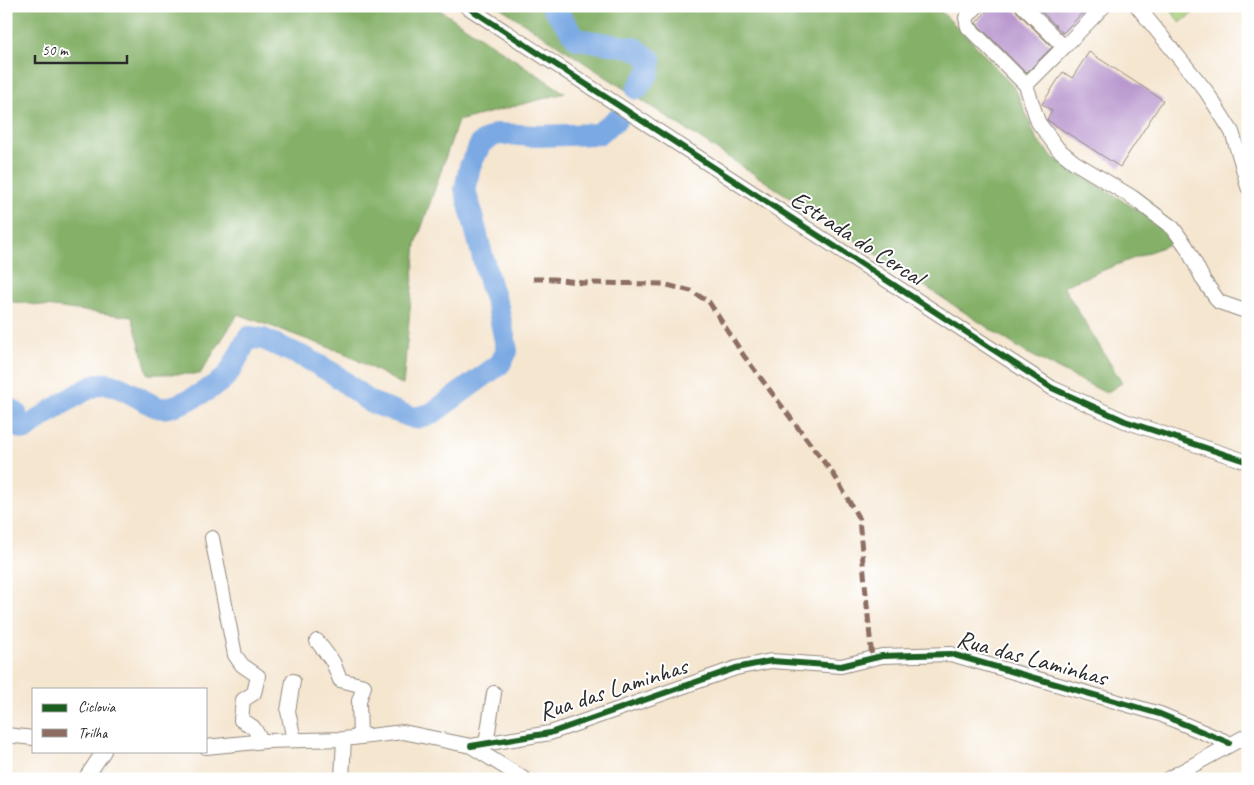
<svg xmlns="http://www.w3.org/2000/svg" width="1254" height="785" viewBox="0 0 1254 785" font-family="Caveat,sans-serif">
<rect width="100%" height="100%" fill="#fff"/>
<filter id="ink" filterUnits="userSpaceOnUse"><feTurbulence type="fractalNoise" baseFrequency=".02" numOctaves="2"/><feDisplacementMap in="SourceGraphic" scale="10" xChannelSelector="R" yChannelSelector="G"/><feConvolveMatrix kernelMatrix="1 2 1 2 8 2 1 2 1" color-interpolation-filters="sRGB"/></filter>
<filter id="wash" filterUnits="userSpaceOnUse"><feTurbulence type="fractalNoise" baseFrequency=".0096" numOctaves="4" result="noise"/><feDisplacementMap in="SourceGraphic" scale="20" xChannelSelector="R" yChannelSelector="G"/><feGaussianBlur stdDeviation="1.12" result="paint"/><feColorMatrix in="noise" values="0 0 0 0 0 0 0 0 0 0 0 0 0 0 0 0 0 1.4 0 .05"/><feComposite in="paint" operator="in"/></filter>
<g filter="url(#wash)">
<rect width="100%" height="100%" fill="#f5e6d0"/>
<!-- green -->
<path fill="#a5cc76" stroke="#687c50" d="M 1168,6 L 1202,6 L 1180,23 Z"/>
<!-- forest -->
<path fill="#84b067" stroke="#586e49" d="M 6,6 L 434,6 L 565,93 L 458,121 L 416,244 L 403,385 L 344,353 L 238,314 L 200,374 L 148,374 L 132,317 L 6,301 Z
M 498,6 L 935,6 L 968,37 L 1016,90 L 1037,140 L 1054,158 L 1165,227 L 1175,242 L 1063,286 L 1122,383 L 1106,393 L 1025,352 Z"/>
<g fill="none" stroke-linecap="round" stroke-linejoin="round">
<!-- river -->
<path stroke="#7aa9e3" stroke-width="22" d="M 552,6 L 577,39 L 635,48 L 651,60 L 649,72 L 637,89
M 6,406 L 16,413 L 18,427 L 26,429 C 38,419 87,386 101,384 C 116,381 143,402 157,407 C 171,413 219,386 228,374 C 236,362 241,349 249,337 L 263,339 L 308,359 L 334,374 L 370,402 L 414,418 L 431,414 L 500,364 L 507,351 L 498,307 L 490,285 L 465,189 L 470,166 L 481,143 L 497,134 L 537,136 L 598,134 L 617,119"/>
</g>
<g id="blocks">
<!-- building -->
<path fill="#ba99cf" d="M 991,6 L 1014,6 L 1017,12 L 1052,47 L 1026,73 L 976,23 Z
M 1036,6 L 1089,6 L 1063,33 Z
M 1089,52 L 1163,100 L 1120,167 L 1047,120 L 1052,111 L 1042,104 L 1063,72 L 1072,78 Z"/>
</g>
</g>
<g filter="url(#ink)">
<use href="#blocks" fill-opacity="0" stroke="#90887e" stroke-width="1"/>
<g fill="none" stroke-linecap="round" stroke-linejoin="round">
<defs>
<path id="minor" d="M 466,6 L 1052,388 L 1125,421 L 1248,462
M 977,6 L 966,18 L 968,27 L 1026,85 L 1038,122 L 1058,149 L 1074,162 L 1132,197 L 1173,228 L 1186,246 L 1204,281 L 1219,302 L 1248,312
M 1023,6 L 1064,47 L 1104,6
M 1137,6 L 1206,91 L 1232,132 L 1241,161
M 1026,85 L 1064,47
M 1247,157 L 1241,161 L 1248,187
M 212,538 L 235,655 L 242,665 L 258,676 L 254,693 L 243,700 L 241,720 L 253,727 L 262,741
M 317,641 L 333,662 L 340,680 L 364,686 L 359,701 L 360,737
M 293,681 L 288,711 L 294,740
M 6,735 L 34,738
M 486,744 L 494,693
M 471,746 L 550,733 L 736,668 L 771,661 L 841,666 L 882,656 L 951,654 L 1160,714 L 1229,743
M 206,747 L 266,741 L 344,739 L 403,732 L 471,746 L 524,779
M 85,779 L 104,751
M 342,779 L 344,739
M 1168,779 L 1248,735"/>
</defs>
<!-- minor casing -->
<use href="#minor" stroke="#90887e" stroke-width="16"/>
<!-- minor -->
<use href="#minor" stroke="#fff" stroke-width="14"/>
<!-- quiet -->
<path stroke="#8d6e63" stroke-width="5" stroke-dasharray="10 5" stroke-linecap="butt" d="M 533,279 L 554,279 L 583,283 L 663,284 L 691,291 L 709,302 L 744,356 L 836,478 L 859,519 L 872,659"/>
<defs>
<path id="cycleway" d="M 466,6 L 1052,388 L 1125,421 L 1248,462
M 471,746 L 550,733 L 736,668 L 771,661 L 841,666 L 882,656 L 951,654 L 1160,714 L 1229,743"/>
</defs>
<!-- cycleway casing -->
<use href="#cycleway" stroke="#fff" stroke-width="9"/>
<!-- cycleway -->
<use href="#cycleway" stroke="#1b5e20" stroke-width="6"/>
</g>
</g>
<g text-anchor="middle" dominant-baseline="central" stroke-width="4" stroke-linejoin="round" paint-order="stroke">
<!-- street labels -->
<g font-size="25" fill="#2b2b2b" stroke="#fff">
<text transform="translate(857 238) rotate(33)">Estrada do Cercal</text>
<text transform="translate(1032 658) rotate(15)">Rua das Laminhas</text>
<text transform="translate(613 689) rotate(-18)">Rua das Laminhas</text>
</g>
</g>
<!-- margin -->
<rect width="1254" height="785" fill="none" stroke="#fff" stroke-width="25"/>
<!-- legend -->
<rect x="32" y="688" width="175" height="65" fill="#ffffff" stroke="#aaaaaa"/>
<rect x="42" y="704" width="25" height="8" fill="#1b5e20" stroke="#aaaaaa"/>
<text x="78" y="712" font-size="15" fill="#2b2b2b">Ciclovia</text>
<rect x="42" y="729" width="25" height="8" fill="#8d6e63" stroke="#aaaaaa"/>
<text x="78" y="738" font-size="15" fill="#2b2b2b">Trilha</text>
<!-- scale -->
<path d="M35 55v8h92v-8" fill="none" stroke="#2b2b2b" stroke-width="2.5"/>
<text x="42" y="55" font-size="15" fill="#2b2b2b" stroke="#ffffff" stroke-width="4" paint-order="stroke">50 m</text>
</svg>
